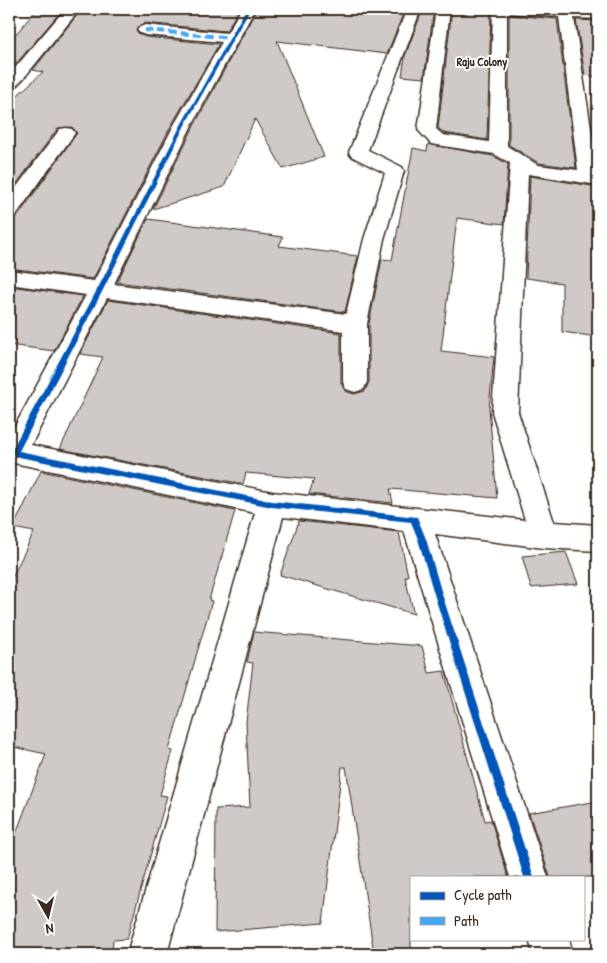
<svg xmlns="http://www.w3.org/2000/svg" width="607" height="963" viewBox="0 0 607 963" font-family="'Patrick Hand',sans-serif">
<rect width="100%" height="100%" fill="#fff"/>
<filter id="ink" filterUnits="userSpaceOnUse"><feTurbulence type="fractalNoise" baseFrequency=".02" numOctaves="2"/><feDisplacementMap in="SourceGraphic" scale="10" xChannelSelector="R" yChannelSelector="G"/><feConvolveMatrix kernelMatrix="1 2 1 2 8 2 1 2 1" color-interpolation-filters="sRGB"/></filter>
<g filter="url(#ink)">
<!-- building -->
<path fill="#cfcac7" stroke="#3b2a1e" d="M 37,9 L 63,9 L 14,66 L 9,65 L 9,42 Z
M 82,9 L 239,9 L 226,31 L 145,23 L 136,29 L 139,34 L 145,37 L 219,44 L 172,124 L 93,279 L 9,268 L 9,219 L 18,216 L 77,133 L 72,127 L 58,128 L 9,194 L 9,103 L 43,72 L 33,70 Z
M 257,9 L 405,9 L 387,54 L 277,41 L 324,157 L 283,169 L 255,119 L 224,187 L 153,209 L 194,126 Z
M 423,9 L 434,9 L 424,78 L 402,76 L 405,56 Z
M 452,9 L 491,13 L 487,140 L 444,133 L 438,128 Z
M 509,15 L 557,19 L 576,168 L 539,163 L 509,145 Z
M 576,20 L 598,21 L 598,77 L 585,75 Z
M 428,144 L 493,156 L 508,164 L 504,224 L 457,218 L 441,351 L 494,357 L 489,408 L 497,498 L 390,489 L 393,503 L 309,494 L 314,479 L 246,473 L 243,484 L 60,449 L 103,357 L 80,354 L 108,300 L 341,333 L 341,383 L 345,391 L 354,394 L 365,391 L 369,382 L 369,324 L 382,259 L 392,260 L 413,148 L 427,151 Z
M 530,176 L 598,187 L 598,337 L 562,332 L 562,283 L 526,278 Z
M 148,219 L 283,237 L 279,246 L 358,256 L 345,312 L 117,282 Z
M 9,286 L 83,296 L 54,351 L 9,345 Z
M 41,471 L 235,511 L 209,600 L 212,601 L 169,750 L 173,751 L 160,795 L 167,796 L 127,939 L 113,940 L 112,954 L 9,954 L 9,852 L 46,754 L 9,746 L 9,584 L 34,532 L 13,528 Z
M 299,521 L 399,532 L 408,576 L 405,577 L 414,614 L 280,575 Z
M 566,552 L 578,584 L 531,588 L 522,556 Z
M 254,632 L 422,646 L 429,673 L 444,671 L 485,821 L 491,820 L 508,877 L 411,877 L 411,954 L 374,954 L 346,767 L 342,767 L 323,923 L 215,932 L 216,809 L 250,807 L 246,722 L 253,663 L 247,662 Z
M 598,801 L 598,877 L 550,877 L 529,813 Z"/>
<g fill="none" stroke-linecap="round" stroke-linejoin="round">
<defs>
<path id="minor" d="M 65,9 L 80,9 L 23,79 L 15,87 L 9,88 L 9,75 Z
M 241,9 L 255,9 L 192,125 L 114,284 L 346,314 L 364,239 L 385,173 L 351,156 L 349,152 L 407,9 L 421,9 L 368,150 L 402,167 L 404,171 L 384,239 L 367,324 L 367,382 L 364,389 L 355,392 L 346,389 L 343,382 L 343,331 L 107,298 L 31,445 L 272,492 L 525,520 L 492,412 L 510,163 L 494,154 L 431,144 L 418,130 L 436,9 L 450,9 L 436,129 L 443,135 L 489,142 L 493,9 L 598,11 L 598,19 L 574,18 L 598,173 L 598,185 L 528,174 L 518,412 L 554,522 L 598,525 L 598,551 L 544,548 L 435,534 L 548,877 L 510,877 L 404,531 L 283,517 L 167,954 L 127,954 L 255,513 L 9,462 L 9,437 L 86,295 L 9,284 L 9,270 L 94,281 L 174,125 L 222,42 L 145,35 L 140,33 L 137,30 L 140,27 L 145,25 L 227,33 ZM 507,13 L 559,17 L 578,170 L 538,165 L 507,146 Z
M 66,128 L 72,129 L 75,133 L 16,215 L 9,217 L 9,197 L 60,129 Z
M 529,939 L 569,939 L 573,954 L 533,954 Z"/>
</defs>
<!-- minor casing -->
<use href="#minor" stroke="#3b2a1e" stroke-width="3"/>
<!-- minor -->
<use href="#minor" fill="#fff" fill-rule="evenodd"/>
<!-- quiet -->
<path stroke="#3fa9f5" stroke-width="4" stroke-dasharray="8 4" stroke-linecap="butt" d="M 145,30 L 232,38"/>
<defs>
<path id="cycleway" d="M 246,9 L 250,9 L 185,125 L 103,290 L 19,451 L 272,501 L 417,517 L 426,539 L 442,594 L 534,877 L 524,877 L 434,594 L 418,539 L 411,522 L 272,507 L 14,456 L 11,455 L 10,453 L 97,290 L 181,125 Z"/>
</defs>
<!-- cycleway casing -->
<use href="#cycleway" stroke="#fff" stroke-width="3"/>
<!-- cycleway -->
<use href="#cycleway" fill="#0057b8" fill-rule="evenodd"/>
</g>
</g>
<g text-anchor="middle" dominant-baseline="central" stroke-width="4" stroke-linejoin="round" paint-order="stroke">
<!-- far-neighbourhood labels -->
<g font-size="12" font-weight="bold" fill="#3b2a1e" stroke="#fff">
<text x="482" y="61">Raju Colony</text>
</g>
</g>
<!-- margin -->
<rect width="607" height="963" fill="none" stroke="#fff" stroke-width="30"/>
<rect x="15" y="15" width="577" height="933" fill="none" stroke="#3b2a1e" stroke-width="2" filter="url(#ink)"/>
<!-- legend -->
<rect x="410" y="876" width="175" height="65" fill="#ffffff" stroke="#b1aaa5"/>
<rect x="420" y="892" width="25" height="8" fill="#0057b8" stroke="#b1aaa5"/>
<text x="454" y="900" font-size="15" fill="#3b2a1e">Cycle path</text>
<rect x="420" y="917" width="25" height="8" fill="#3fa9f5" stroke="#b1aaa5"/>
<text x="454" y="926" font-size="15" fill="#3b2a1e">Path</text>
<!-- north arrow -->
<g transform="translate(48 916) rotate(172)" stroke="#ffffff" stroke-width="4" paint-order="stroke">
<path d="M0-4L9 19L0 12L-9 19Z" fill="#3b2a1e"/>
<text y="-8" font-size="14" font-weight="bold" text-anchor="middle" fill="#3b2a1e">N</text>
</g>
</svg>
